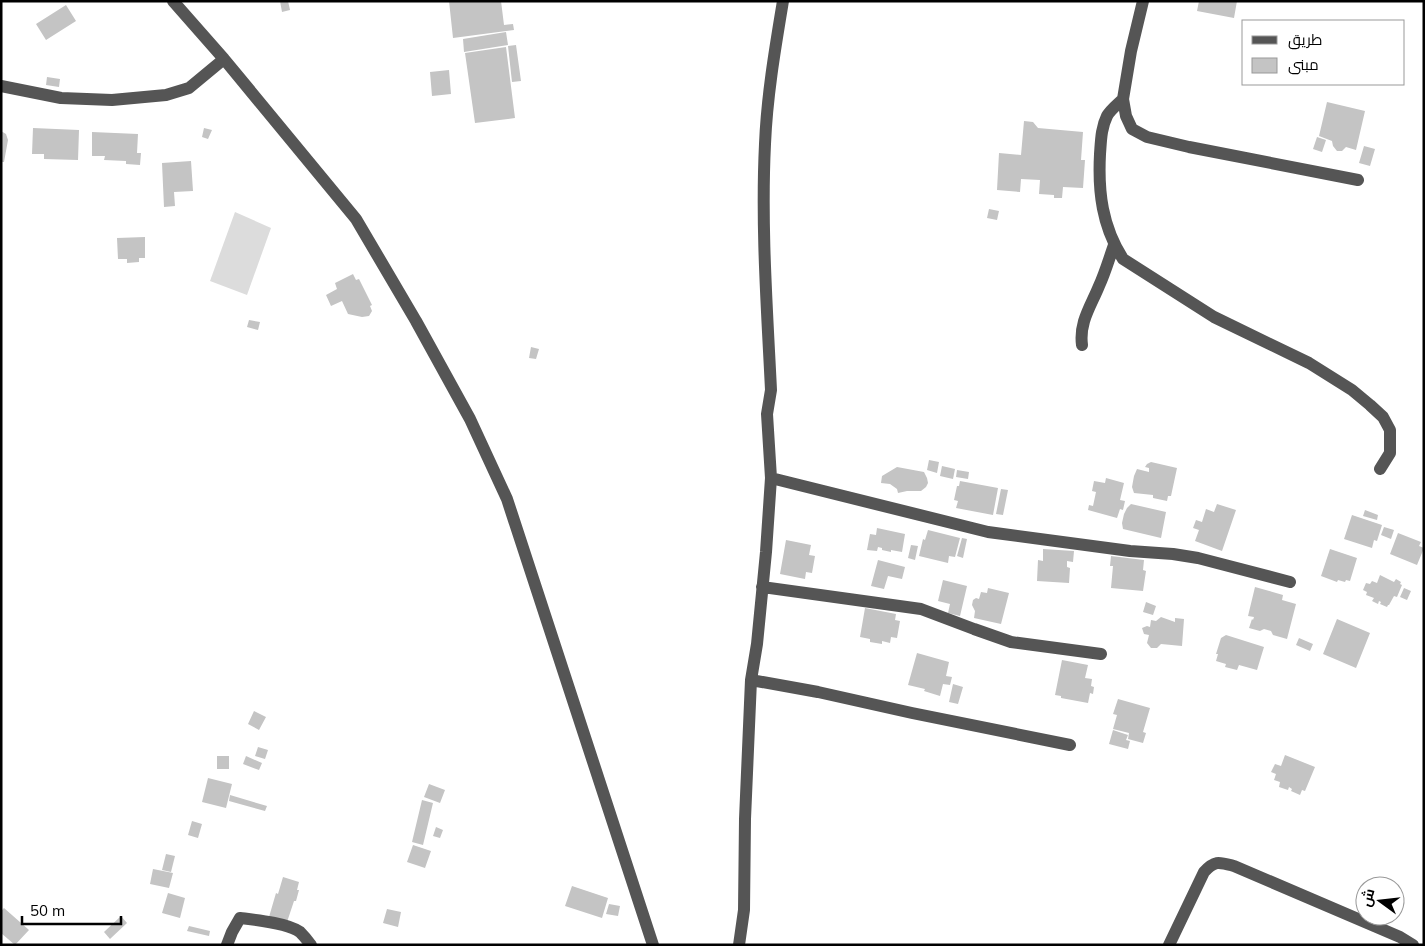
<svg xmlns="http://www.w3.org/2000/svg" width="1425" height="946" viewBox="0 0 1425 946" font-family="Mulish,Cairo,sans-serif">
<rect width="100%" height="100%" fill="#fff"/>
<!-- green -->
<path fill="#dcdcdc" d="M 235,212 L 271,228 L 247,295 L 210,281 Z"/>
<!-- building -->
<path fill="#c4c4c4" d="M 280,1 L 288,1 L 290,10 L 282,12 Z
M 449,1 L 501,1 L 504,25 L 513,24 L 514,30 L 453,38 Z
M 1199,1 L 1237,1 L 1234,18 L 1197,11 Z
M 66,5 L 76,21 L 46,40 L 36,24 Z
M 506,32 L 508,45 L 464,52 L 463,39 Z
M 516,45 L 521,81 L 512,82 L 508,46 Z
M 506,47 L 515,118 L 475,123 L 465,53 Z
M 449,70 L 451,94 L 432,96 L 430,72 Z
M 47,77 L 60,79 L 59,87 L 46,85 Z
M 1327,102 L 1365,111 L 1356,150 L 1346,147 L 1342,151 L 1337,151 L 1333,146 L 1332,141 L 1319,136 Z
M 1024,121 L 1033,122 L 1038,128 L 1083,132 L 1081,160 L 1085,160 L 1083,188 L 1063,187 L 1062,198 L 1054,198 L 1054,195 L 1039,194 L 1040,180 L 1021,179 L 1020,192 L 997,190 L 999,153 L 1021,155 Z
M 33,128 L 79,130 L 78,160 L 44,159 L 44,154 L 32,154 Z
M 204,128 L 212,130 L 208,139 L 202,137 Z
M 1,131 L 6,134 L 8,140 L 4,162 L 1,162 Z
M 92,132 L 138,134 L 137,153 L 141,153 L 140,165 L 126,164 L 126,161 L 104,160 L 105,156 L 92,156 Z
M 1317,137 L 1326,140 L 1322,152 L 1313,149 Z
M 1364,146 L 1375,149 L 1370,166 L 1359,163 Z
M 191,161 L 193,191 L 174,192 L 175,206 L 164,207 L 162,163 Z
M 989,209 L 999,211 L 997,220 L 987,218 Z
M 145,237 L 145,258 L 139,258 L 139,262 L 127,263 L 127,259 L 118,259 L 117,238 Z
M 353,274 L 356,280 L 359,279 L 372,305 L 370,306 L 372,311 L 369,316 L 362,317 L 348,314 L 342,301 L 331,306 L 326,295 L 337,289 L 335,283 Z
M 249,320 L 260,322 L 258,330 L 247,327 Z
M 531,347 L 539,349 L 536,359 L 529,358 Z
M 929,460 L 939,462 L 937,473 L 927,470 Z
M 1151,462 L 1177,468 L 1171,496 L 1168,496 L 1167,501 L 1153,498 L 1153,495 L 1134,493 L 1132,487 L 1134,476 L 1137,469 L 1149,472 L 1149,468 L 1145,467 L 1147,464 Z
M 942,466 L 955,469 L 953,479 L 940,476 Z
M 897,467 L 924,472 L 927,478 L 928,483 L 926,487 L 921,491 L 907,491 L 898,493 L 897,489 L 890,484 L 881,483 L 882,476 Z
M 957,470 L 969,472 L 968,479 L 956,477 Z
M 1106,478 L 1124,483 L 1120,500 L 1125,501 L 1123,510 L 1120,509 L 1117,518 L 1088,510 L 1089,505 L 1093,506 L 1096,492 L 1092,491 L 1094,481 L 1105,483 Z
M 960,481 L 998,488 L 993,515 L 956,508 L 958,501 L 954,500 L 957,486 L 959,486 Z
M 1001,489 L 1008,490 L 1003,515 L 996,514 Z
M 1131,504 L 1166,512 L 1161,538 L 1123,529 L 1122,523 L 1124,514 L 1127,508 Z
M 1217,504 L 1236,510 L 1222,551 L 1195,541 L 1199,530 L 1193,528 L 1196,520 L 1202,522 L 1206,509 L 1214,512 Z
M 1365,510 L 1378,515 L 1377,520 L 1363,516 Z
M 1352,515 L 1382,525 L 1377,541 L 1374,540 L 1372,548 L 1344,539 Z
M 1384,527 L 1394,530 L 1391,539 L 1381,535 Z
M 877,528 L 905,534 L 902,552 L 891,550 L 891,552 L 882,550 L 882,548 L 878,547 L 877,551 L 867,550 L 870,534 L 876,535 Z
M 928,530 L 960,538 L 955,557 L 949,556 L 948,563 L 919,556 L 923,539 L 925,540 Z
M 1398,533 L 1421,542 L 1419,546 L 1424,548 L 1417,565 L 1390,554 Z
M 962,538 L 967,539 L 963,558 L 957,556 Z
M 786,540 L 811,545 L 809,555 L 815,556 L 812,573 L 806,572 L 805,579 L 780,574 Z
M 911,545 L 918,546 L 915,560 L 908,558 Z
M 1043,549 L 1074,551 L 1073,562 L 1067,561 L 1067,567 L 1070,568 L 1069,583 L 1037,581 L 1038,560 L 1043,561 Z
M 1330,549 L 1357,558 L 1350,581 L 1346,580 L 1345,582 L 1338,580 L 1337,582 L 1321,576 Z
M 1111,556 L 1144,560 L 1143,570 L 1146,571 L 1143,591 L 1111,588 L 1113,566 L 1110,566 Z
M 878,560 L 905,567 L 902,579 L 888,576 L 884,589 L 871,586 Z
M 1380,575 L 1394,582 L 1396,579 L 1401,582 L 1400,584 L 1402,585 L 1397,597 L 1394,596 L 1389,605 L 1388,605 L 1387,607 L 1380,604 L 1381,602 L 1379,601 L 1378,604 L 1372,601 L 1374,598 L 1366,595 L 1367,592 L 1363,590 L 1366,583 L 1370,584 L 1372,581 L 1377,583 Z
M 943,580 L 967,586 L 960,616 L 948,613 L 950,604 L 938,601 Z
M 1255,587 L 1283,595 L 1282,600 L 1296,604 L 1287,639 L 1273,635 L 1271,631 L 1264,629 L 1260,631 L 1249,628 L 1252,619 L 1253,620 L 1254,617 L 1248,616 Z
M 988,588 L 1009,593 L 1001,624 L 974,618 L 975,611 L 972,605 L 973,600 L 976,598 L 979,599 L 981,592 L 987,593 Z
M 1404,588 L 1411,591 L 1407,600 L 1400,597 Z
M 1146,602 L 1156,606 L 1153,615 L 1143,612 Z
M 865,608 L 896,614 L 895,620 L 900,621 L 897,638 L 891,637 L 890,643 L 882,641 L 882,644 L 870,642 L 870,639 L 860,637 Z
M 1161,617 L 1175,622 L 1175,618 L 1184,619 L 1182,646 L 1161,644 L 1157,648 L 1151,648 L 1147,643 L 1149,635 L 1144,634 L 1142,628 L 1147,626 L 1150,627 L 1151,620 L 1156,621 Z
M 1337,619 L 1370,633 L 1356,668 L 1323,654 Z
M 1226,635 L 1264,647 L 1257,670 L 1239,665 L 1237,670 L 1225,667 L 1226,664 L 1216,661 L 1218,654 L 1216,654 L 1221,638 Z
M 1299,638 L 1313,644 L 1310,651 L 1296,645 Z
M 917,653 L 949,662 L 946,676 L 952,677 L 950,685 L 943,684 L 940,696 L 924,691 L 925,689 L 908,685 Z
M 1062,660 L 1088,665 L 1085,678 L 1092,679 L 1091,686 L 1094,687 L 1093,694 L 1090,693 L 1088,703 L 1061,698 L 1061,696 L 1055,695 Z
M 953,684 L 963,687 L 958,704 L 949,702 Z
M 1118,699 L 1150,708 L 1143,732 L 1146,733 L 1143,743 L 1128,739 L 1129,733 L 1113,729 L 1117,715 L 1113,714 Z
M 254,711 L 266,717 L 259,730 L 248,724 Z
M 1113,730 L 1128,735 L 1126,740 L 1130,741 L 1128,749 L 1109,744 Z
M 258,747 L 268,750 L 265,759 L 255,756 Z
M 1285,755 L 1315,767 L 1305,791 L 1302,790 L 1300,795 L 1291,791 L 1292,789 L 1289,787 L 1288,790 L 1279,787 L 1280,782 L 1274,780 L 1276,774 L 1271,772 L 1275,764 L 1281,766 Z
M 217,756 L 229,756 L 229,769 L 217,769 Z
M 246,756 L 262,763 L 259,770 L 243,764 Z
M 208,778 L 232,784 L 226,808 L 202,802 Z
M 429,784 L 445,790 L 440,803 L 424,797 Z
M 230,795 L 267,806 L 265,811 L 229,801 Z
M 422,800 L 433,803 L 423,845 L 412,842 Z
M 192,821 L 202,824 L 198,838 L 188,835 Z
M 436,827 L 443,830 L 440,838 L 433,836 Z
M 413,845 L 431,851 L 425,868 L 407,862 Z
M 166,854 L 175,856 L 171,872 L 162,870 Z
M 153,869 L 173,873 L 169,888 L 150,884 Z
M 283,877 L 299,882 L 297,890 L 299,890 L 296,901 L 294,901 L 287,922 L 269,917 L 276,893 L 278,894 Z
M 572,886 L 608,898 L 602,918 L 565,906 Z
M 168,893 L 185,898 L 180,918 L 162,913 Z
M 609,904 L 620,906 L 618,916 L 606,914 Z
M 4,908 L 29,930 L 15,945 L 1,933 L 1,911 Z
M 387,909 L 401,912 L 398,927 L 383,923 Z
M 121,916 L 127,923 L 110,939 L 104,932 Z
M 189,926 L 210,931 L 209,936 L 187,931 Z"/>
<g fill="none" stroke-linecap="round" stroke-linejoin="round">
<!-- minor -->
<path stroke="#555" stroke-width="12" d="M 173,1 L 224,59 L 356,219 L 416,321 L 470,419 L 507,499 L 653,945
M 1143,1 L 1131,51 L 1123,99 L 1126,116 L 1132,129 L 1147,137 L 1189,147 L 1358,180
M 1,86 L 61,98 L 112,100 L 166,95 L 189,88 L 224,59
M 1123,99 C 1118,104 1110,110 1107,116 C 1101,128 1101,141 1100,154 C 1098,192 1102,226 1123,259 L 1214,317 L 1309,363 L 1352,390 L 1370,405 L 1383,417 L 1390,430 L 1390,453 L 1380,469
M 1082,345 C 1079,322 1091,306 1099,286 C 1105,273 1109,259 1114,245
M 771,478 L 988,532 L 1130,551 L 1173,554 L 1198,558 L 1290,582
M 762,587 L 921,609 L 974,629 L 1011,642 L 1101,654
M 751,680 L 818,692 L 912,713 L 1070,745
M 227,945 L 232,932 L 240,918 C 256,920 287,923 300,932 C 304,936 308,941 311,945
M 739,945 L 744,910 L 745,819 L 751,680 L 757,644 L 766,552 L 771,478 L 767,414 L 771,390 C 767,308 761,226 765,144 C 767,96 775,49 783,1
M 1169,945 L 1204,872 C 1215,860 1219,862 1234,866 L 1400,937 L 1413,945"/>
</g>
<!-- border -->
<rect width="1425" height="946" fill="none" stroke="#000000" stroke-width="5"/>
<!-- legend -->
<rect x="1242" y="20" width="162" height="65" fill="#ffffff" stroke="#999999"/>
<rect x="1252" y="36" width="25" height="8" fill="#555555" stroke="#999999"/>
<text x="1288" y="45" font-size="15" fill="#000000">طريق</text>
<rect x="1252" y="58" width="25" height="15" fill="#c4c4c4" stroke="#999999"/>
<text x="1288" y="70" font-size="15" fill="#000000">مبنى</text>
<!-- north arrow -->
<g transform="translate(1380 901) rotate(285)"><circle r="24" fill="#ffffff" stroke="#999999"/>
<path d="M0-4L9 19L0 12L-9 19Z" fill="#000000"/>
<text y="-8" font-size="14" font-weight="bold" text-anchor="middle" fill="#000000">ش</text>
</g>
<!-- scale -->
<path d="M22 916v8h99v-8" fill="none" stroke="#000000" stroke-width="2.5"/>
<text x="30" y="916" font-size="15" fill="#000000" stroke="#ffffff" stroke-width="4" paint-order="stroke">50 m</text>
</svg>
